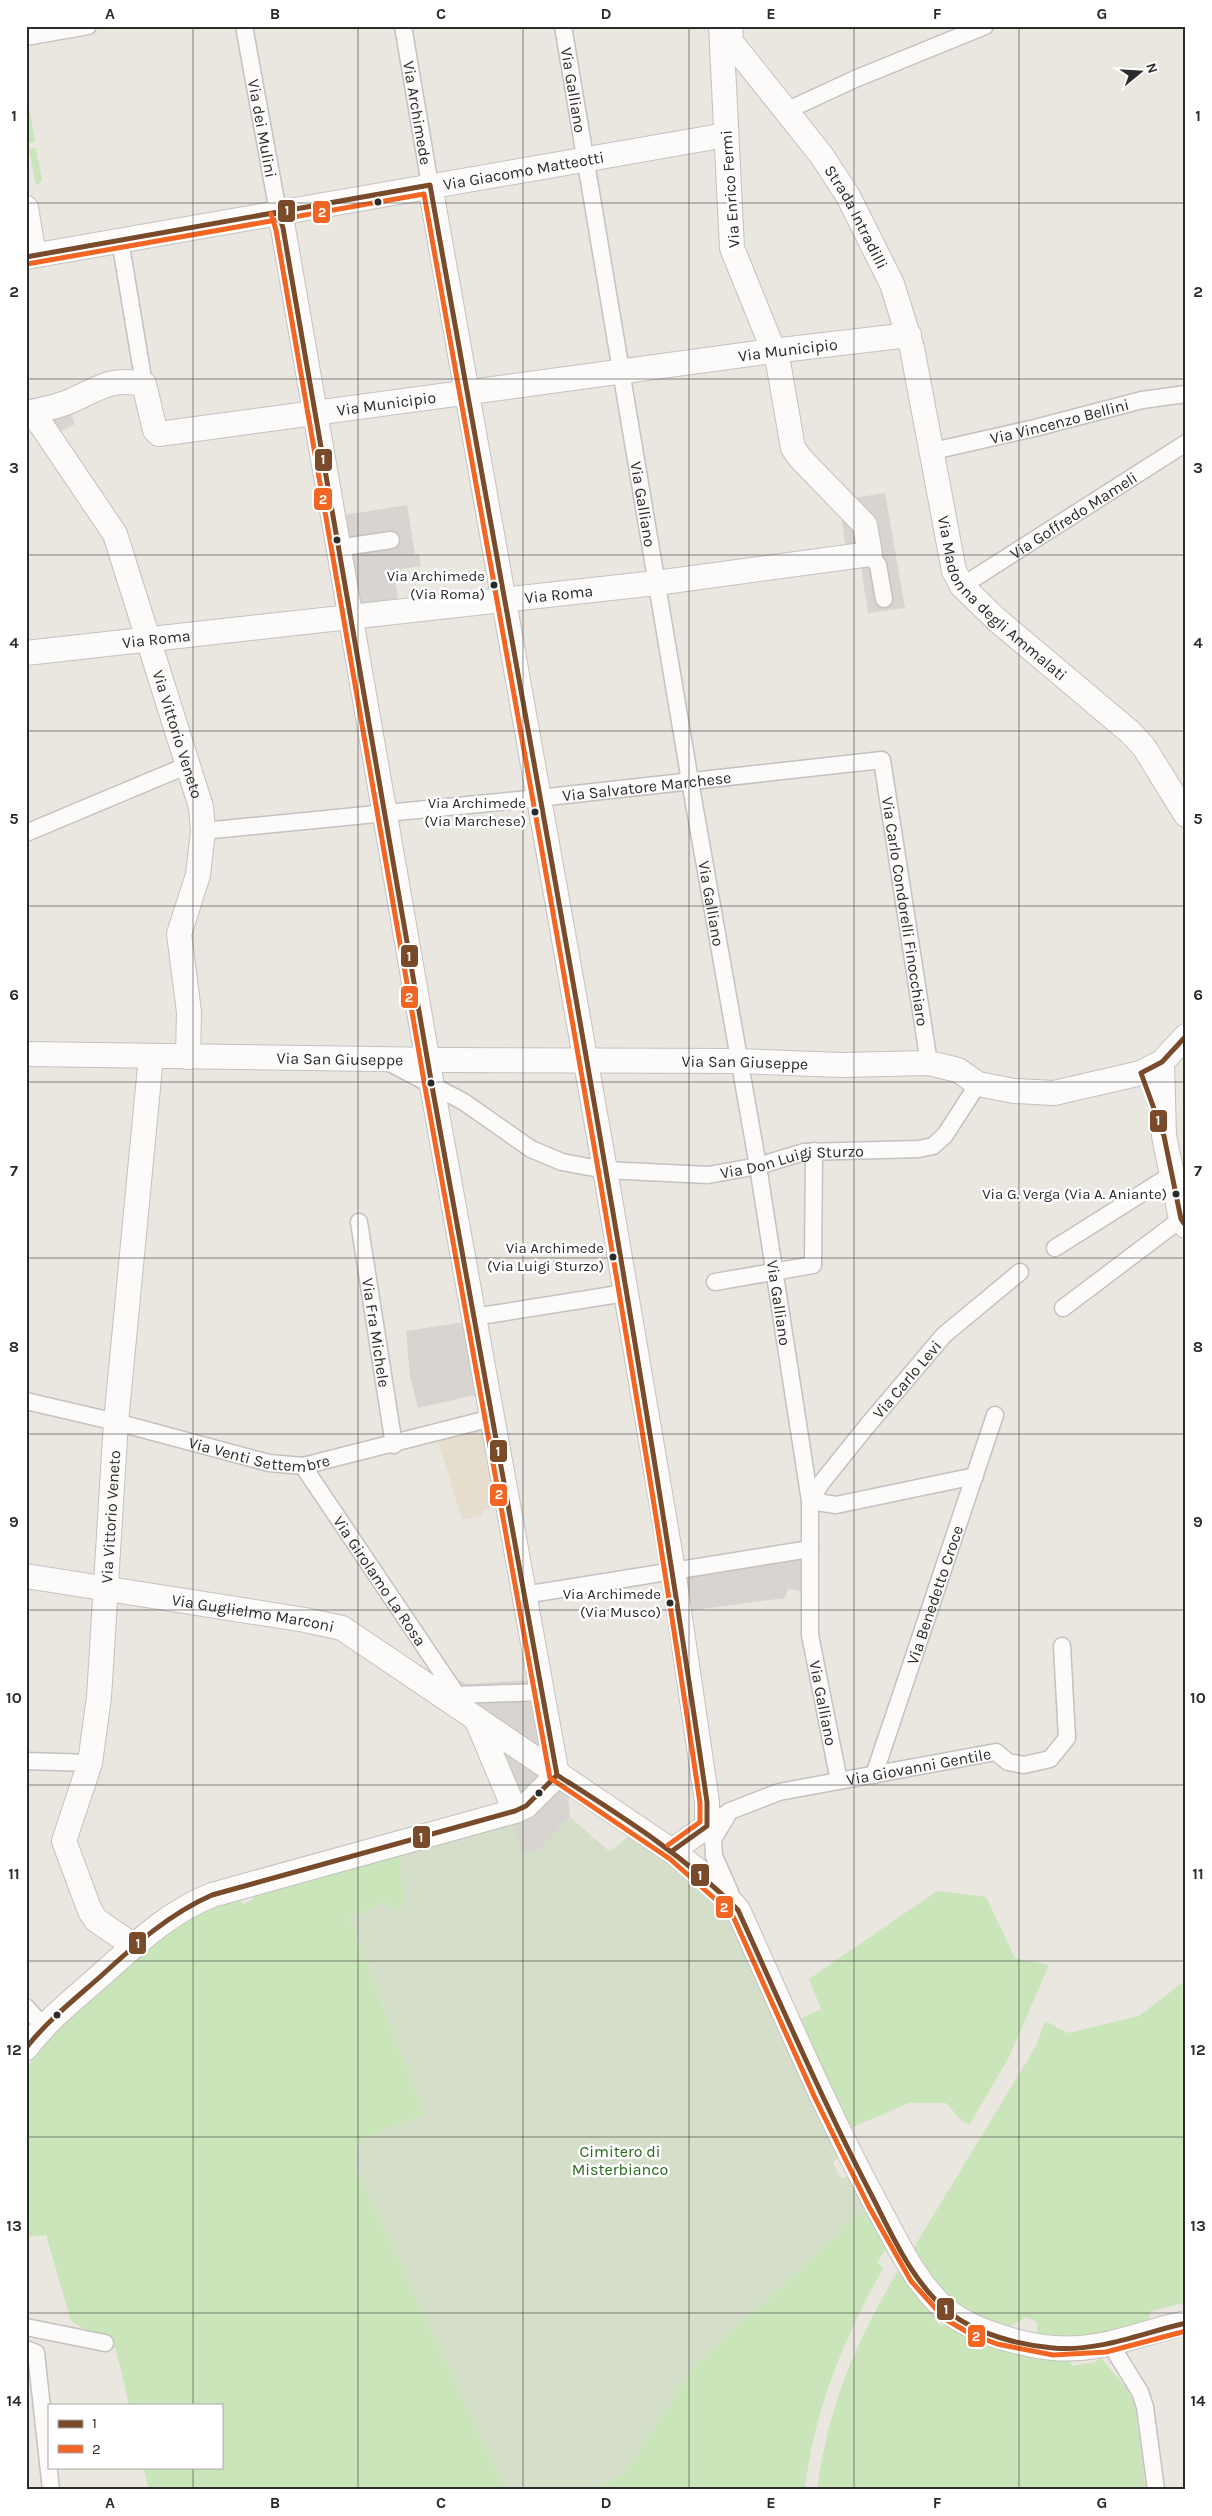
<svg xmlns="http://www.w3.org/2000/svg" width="1212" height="2516" viewBox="0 0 1212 2516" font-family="Karla,sans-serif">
<rect width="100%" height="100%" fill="#eae6e0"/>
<!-- education -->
<path fill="#e5decf" d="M 484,1429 L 498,1507 L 482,1511 L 482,1515 L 462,1520 L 438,1441 Z"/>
<!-- green -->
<path fill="#cbe5ba" d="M 30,111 L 35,142 L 29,143 L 26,112 Z
M 36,148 L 42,180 L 36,186 L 29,149 Z
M 398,1853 L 405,1905 L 390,1911 L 385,1901 L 349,1918 L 424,2114 L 360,2141 L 353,2162 L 505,2490 L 149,2490 L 143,2467 L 221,2467 L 221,2405 L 129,2405 L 116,2349 L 71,2321 L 46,2235 L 26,2237 L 26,2072 L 35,2053 L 65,2021 L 183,1920 L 205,1907 L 237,1898 L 243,1904 L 252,1900 L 255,1892 Z
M 937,1891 L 986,1897 L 1015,1958 L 1049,1965 L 1009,2057 L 970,2124 L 963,2122 L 946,2103 L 909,2103 L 849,2129 L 800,2019 L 821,2009 L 809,1979 Z
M 1186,1980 L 1186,2315 L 1183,2303 L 1151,2311 L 1146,2325 L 1061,2340 L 1037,2338 L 1037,2322 L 1026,2317 L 1009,2327 C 954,2311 945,2296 911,2252 L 1036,2046 L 1045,2021 L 1068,2033 L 1139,2016 Z
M 866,2209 L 885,2238 L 880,2241 L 886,2249 L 877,2262 L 883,2268 C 844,2339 814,2409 805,2490 L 592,2490 L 624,2474 L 696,2364 Z
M 897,2272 L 911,2281 L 935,2314 L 934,2320 L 942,2326 L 951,2323 L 1068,2355 L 1072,2366 L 1095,2362 L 1101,2358 L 1127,2389 L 1135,2405 L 1146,2490 L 817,2490 C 829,2403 854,2347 897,2272 Z"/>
<!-- cemetery -->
<path fill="#d5dec8" d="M 570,1817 L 610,1852 L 631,1834 L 701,1881 L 726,1908 L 840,2156 L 833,2162 L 841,2178 L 849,2177 L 866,2209 L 696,2364 L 624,2474 L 592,2490 L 505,2490 L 353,2162 L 360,2141 L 424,2114 L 349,1917 L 386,1901 L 390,1910 L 405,1905 L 398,1853 L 513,1821 L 539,1850 Z"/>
<!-- plaza -->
<path fill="#d8d4cf" d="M 66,402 L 75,424 L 49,437 L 40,423 Z
M 885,493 L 905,608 L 868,613 L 861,567 L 845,543 L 841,515 L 854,498 Z
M 407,505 L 415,554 L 419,554 L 421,566 L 401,569 L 402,579 L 395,580 L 400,611 L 349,616 L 332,517 Z
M 464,1322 L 488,1392 L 418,1408 L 410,1376 L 406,1331 Z
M 810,1549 L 809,1593 L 788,1589 L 785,1598 L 679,1612 L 673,1570 Z
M 455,1678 L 466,1684 L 530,1680 L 567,1781 L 570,1817 L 539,1850 L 522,1853 L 513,1821 Z"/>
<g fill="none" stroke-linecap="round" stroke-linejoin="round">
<defs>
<g id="street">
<path id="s1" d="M 244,26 L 278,212"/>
<path id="s2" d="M 403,26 L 430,185"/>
<path id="s3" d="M 563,26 L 690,781 L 758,1166 L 810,1501 L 810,1635 L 839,1781"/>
<path d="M 26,37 L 88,26"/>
<path d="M 786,111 L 855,79 L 985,26"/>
<path d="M 120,240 L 144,384"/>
<path id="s4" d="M 933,451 L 1035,428 L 1142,400 L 1186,394"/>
<path d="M 337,548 L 391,540"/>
<path d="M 870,554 L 878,565 L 884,599"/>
<path id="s5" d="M 962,586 L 1186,443"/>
<path id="s6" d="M 203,831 L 539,798 L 882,760 L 929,1063"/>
<path d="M 26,833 L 188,765"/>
<path id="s7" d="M 386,1061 L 464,1102 L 531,1149 L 562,1162 L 605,1170 L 708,1175 L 758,1166 L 804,1152 L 919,1149 L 933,1146 L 945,1135 L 978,1084"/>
<path id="s8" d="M 359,1222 L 394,1445"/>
<path d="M 1055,1248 L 1171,1175"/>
<path d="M 715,1282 L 813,1265 L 814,1151"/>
<path d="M 1063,1308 L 1181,1219"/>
<path d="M 474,1317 L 625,1293"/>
<path id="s9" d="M 26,1401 L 116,1422 L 269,1463 L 303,1466 L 492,1418"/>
<path id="s10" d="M 303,1466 L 457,1695"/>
<path id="s11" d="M 975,1476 L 836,1505 L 810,1501 L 822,1482 L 867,1426 L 944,1335 L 1020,1272"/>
<path d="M 524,1595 L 810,1549"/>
<path d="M 457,1705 L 457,1695 L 541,1692"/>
<path d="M 26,1761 L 90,1763"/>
<path id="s12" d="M 874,1775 L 995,1415"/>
<path d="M 727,1816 L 713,1839 L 714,1856 L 730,1892"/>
<path id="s13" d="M 707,1826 L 730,1811 L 779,1792 L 996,1752 L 1008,1762 L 1024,1765 L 1050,1759 L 1067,1738 L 1062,1646"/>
<path d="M 26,2007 L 43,2026"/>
<path d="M 26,2327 L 105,2343"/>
<path d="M 1111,2345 L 1140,2392 L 1145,2407 L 1156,2490"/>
<path d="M 26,2349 L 36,2353 L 51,2490"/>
</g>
<g id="secondary">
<path id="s14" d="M 730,26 L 731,42 L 822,156 L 848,196 L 892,284 L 912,348 L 954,571 L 962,586 L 997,620 L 1130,732 L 1144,747 L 1186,815"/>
<path d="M 430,185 L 605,1170 L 673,1570 L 707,1802 L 707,1826 L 672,1851"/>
<path d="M 26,208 L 34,255"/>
<path d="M 278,212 L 283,228 L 432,1086 L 557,1775"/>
<path id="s15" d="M 26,257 L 726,135"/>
<path id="s16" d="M 28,412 L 40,423 L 115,534 L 201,807 L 203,831 L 198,875 L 179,934 L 189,1012 L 188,1057"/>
<path id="s17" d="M 26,413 C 42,410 61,406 75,399 C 103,386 112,378 144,384 L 155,430 L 159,434 L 773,351 L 909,335"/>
<path id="s18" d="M 26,653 L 656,583 L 870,554 L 865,525 L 801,459 L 793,448 L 778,362 L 732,248 L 721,26"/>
<path id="s19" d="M 26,1054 L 441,1060 L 739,1061 L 842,1065 L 929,1063 L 958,1070 L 978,1084 L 1014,1091 L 1054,1093 L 1141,1073 L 1162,1062 L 1186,1036"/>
<path d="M 1162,1062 L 1164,1136 L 1181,1219 L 1186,1226"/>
<path id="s20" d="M 26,1576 L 305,1620 L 342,1628 L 672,1851 L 713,1882 L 738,1910 C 783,2009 825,2109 876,2204 C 897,2242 916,2286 950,2313 C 975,2332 1022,2345 1053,2348 C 1104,2352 1138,2333 1186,2323"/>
<path d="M 476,1718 L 515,1811"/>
<path id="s21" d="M 134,1946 L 96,1920 L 90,1911 L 64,1841 L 90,1763 L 99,1697 L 116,1422 L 151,1056"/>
<path d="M 26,2048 C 47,2020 74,1999 100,1976 C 136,1944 167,1913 212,1895 L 515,1811 L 526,1806 L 557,1775"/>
</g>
</defs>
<!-- street casing -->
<use href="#street" stroke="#c3c2c1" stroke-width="19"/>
<!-- secondary casing -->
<use href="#secondary" stroke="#c3c2c1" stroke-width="26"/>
<!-- street -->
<use href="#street" stroke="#fcfbfa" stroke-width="16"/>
<!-- secondary -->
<use href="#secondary" stroke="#fcfbfa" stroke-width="24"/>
<defs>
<path id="bus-1" d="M 278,212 L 283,228 L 432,1086 L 557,1775 C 621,1816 684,1855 738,1910 C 782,2007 824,2104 873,2198 C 893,2237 914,2285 950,2313 C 977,2334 1019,2345 1053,2348 C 1099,2352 1142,2333 1186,2323
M 26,257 L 430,185 C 526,723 628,1261 707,1802 L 707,1826 L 672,1851
M 1186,1036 L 1162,1062 L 1141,1073 L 1164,1136 L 1181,1219 L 1186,1226
M 26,2048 C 48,2020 75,1999 101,1976 C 136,1944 169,1914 212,1895 L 515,1811 L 526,1806 L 557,1775"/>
<path id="bus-2" d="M 271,214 L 276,230 L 425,1087 L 550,1778 L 670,1859 L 732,1914 L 815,2098 L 869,2207 L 911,2281 L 945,2319 L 969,2333 L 997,2344 L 1053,2355 L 1106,2352 L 1186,2331
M 27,264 L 424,194 C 519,729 621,1264 700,1803 L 700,1822 L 668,1845"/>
</defs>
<!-- bus-1 casing -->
<use href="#bus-1" stroke="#fff" stroke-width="9"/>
<!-- bus-2 casing -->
<use href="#bus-2" stroke="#fff" stroke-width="9"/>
<!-- bus-1 -->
<use href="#bus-1" stroke="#7a4b2a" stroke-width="5"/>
<!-- bus-2 -->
<use href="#bus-2" stroke="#f26522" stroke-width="5"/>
</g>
<!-- grid -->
<path fill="none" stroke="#2b2b2b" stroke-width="1" stroke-opacity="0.55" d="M 193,26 L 193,2405M 358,26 L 358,2490M 523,26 L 523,2490M 689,26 L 689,2490M 854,26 L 854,2490M 1019,26 L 1019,2490M 26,203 L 1186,203M 26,379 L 1186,379M 26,555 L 1186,555M 26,731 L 1186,731M 26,906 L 1186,906M 26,1082 L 1186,1082M 26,1258 L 1186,1258M 26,1434 L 1186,1434M 26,1610 L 1186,1610M 26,1785 L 1186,1785M 26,1961 L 1186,1961M 26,2137 L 1186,2137M 26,2313 L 1186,2313M 193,2467 L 193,2490"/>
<!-- markers -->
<g fill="#2b2b2b" stroke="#fff" stroke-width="2">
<circle cx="378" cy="202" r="4.5"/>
<circle cx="337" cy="540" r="4.5"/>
<circle cx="494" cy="585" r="4.5"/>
<circle cx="535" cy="812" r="4.5"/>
<circle cx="431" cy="1083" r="4.5"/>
<circle cx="1176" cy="1194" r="4.5"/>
<circle cx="613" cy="1257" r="4.5"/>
<circle cx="670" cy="1603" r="4.5"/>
<circle cx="539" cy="1793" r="4.5"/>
<circle cx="57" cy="2015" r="4.5"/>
</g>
<g text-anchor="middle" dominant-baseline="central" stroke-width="5" stroke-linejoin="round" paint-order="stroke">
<!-- bus labels -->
<g font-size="15" fill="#2b2b2b" stroke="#fff" text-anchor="end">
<text x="485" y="576">Via Archimede<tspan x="485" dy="18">(Via Roma)</tspan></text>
<text x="526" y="803">Via Archimede<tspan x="526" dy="18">(Via Marchese)</tspan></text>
<text x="1167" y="1194">Via G. Verga (Via A. Aniante)</text>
<text x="604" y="1248">Via Archimede<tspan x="604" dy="18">(Via Luigi Sturzo)</tspan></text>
<text x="661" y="1594">Via Archimede<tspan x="661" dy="18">(Via Musco)</tspan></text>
</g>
<!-- street labels -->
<g font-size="16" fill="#2b2b2b" stroke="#fff">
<text stroke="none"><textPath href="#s3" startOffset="65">Via Galliano</textPath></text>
<text stroke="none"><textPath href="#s2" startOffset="88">Via Archimede</textPath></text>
<text stroke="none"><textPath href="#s1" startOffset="104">Via dei Mulini</textPath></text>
<text stroke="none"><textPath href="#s15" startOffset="505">Via Giacomo Matteotti</textPath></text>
<text transform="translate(730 189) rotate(-94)">Via Enrico Fermi</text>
<text stroke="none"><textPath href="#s14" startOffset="232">Strada Intradilli</textPath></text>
<text stroke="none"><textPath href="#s17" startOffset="811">Via Municipio</textPath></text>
<text stroke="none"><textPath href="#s17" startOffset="406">Via Municipio</textPath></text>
<text stroke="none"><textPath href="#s4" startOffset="130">Via Vincenzo Bellini</textPath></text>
<text stroke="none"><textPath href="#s3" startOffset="485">Via Galliano</textPath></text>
<text stroke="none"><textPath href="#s5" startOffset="132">Via Goffredo Mameli</textPath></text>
<text stroke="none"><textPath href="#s18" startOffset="536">Via Roma</textPath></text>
<text stroke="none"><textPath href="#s14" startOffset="651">Via Madonna degli Ammalati</textPath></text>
<text stroke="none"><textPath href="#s18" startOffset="131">Via Roma</textPath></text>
<text stroke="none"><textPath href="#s16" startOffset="360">Via Vittorio Veneto</textPath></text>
<text stroke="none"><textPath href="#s6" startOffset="446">Via Salvatore Marchese</textPath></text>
<text stroke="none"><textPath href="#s3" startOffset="890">Via Galliano</textPath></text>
<text stroke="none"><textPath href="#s6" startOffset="836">Via Carlo Condorelli Finocchiaro</textPath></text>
<text stroke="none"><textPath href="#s19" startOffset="314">Via San Giuseppe</textPath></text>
<text stroke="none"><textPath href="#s19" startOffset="719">Via San Giuseppe</textPath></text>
<text stroke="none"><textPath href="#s7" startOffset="436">Via Don Luigi Sturzo</textPath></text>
<text stroke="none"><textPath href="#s3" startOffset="1295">Via Galliano</textPath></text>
<text stroke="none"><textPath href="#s8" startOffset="112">Via Fra Michele</textPath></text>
<text stroke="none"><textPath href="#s11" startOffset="324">Via Carlo Levi</textPath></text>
<text stroke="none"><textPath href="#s9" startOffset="240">Via Venti Settembre</textPath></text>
<text stroke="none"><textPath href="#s21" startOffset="461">Via Vittorio Veneto</textPath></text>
<text stroke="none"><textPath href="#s10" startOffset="138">Via Girolamo La Rosa</textPath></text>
<text stroke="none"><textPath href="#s12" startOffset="190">Via Benedetto Croce</textPath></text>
<text stroke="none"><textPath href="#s20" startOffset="230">Via Guglielmo Marconi</textPath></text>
<text stroke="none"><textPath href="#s3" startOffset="1699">Via Galliano</textPath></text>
<text stroke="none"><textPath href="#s13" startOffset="222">Via Giovanni Gentile</textPath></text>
</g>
<!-- park labels -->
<g font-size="16" fill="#28691a" stroke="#fff">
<text x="620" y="2151">Cimitero di<tspan x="620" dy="18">Misterbianco</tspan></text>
</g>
</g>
<g stroke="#fff" stroke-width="2">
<rect x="277" y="199" width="19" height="24" rx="5" fill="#7a4b2a"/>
<rect x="312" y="200" width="19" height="24" rx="5" fill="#f26522"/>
<rect x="314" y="448" width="19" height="24" rx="5" fill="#7a4b2a"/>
<rect x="313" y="487" width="20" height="24" rx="5" fill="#f26522"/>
<rect x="400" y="944" width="19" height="24" rx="5" fill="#7a4b2a"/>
<rect x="400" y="985" width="19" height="24" rx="5" fill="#f26522"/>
<rect x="1149" y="1109" width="19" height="24" rx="5" fill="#7a4b2a"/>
<rect x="489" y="1439" width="19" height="24" rx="5" fill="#7a4b2a"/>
<rect x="489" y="1483" width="19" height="24" rx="5" fill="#f26522"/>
<rect x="412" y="1825" width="19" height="24" rx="5" fill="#7a4b2a"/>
<rect x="690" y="1863" width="20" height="24" rx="5" fill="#7a4b2a"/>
<rect x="715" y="1895" width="19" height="24" rx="5" fill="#f26522"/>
<rect x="128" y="1931" width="19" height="24" rx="5" fill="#7a4b2a"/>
<rect x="936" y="2297" width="19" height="24" rx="5" fill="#7a4b2a"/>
<rect x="967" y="2324" width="19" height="24" rx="5" fill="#f26522"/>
</g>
<g font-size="14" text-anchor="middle" font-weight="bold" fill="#fff">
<text x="287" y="215">1</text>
<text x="322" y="217">2</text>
<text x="323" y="464">1</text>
<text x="323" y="504">2</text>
<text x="409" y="961">1</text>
<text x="409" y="1002">2</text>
<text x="1158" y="1125">1</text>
<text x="498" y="1456">1</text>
<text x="499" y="1499">2</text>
<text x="421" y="1842">1</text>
<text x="700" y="1880">1</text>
<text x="724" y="1912">2</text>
<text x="138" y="1948">1</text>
<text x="946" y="2314">1</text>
<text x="976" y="2341">2</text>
</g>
<!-- border -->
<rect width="1212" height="2516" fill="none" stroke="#ffffff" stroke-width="55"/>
<!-- legend -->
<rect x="48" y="2404" width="175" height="65" fill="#ffffff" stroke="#aaaaaa"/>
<rect x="58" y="2420" width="25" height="8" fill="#7a4b2a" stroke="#aaaaaa"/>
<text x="92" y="2428" font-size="15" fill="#2b2b2b">1</text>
<rect x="58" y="2445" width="25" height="8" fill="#f26522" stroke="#aaaaaa"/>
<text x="92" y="2454" font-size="15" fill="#2b2b2b">2</text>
<!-- north arrow -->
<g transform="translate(1140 72) rotate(72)" stroke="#ffffff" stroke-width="4" paint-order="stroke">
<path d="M0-4L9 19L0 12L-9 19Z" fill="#2b2b2b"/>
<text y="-8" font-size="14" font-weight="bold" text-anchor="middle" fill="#2b2b2b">N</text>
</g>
<rect x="28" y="28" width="1156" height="2460" fill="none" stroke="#2b2b2b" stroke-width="2"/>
<g font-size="16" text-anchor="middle" font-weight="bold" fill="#2b2b2b">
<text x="110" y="19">A</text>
<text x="275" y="19">B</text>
<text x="441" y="19">C</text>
<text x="606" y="19">D</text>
<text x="771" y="19">E</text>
<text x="937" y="19">F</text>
<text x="1102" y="19">G</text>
<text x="14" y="121">1</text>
<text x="1198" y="121">1</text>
<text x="14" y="297">2</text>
<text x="1198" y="297">2</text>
<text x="14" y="473">3</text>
<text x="1198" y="473">3</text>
<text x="14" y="648">4</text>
<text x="1198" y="648">4</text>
<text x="14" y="824">5</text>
<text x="1198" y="824">5</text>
<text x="14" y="1000">6</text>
<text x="1198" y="1000">6</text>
<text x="14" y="1176">7</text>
<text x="1198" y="1176">7</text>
<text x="14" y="1352">8</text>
<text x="1198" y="1352">8</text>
<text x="14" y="1527">9</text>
<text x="1198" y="1527">9</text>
<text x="14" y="1703">10</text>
<text x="1198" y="1703">10</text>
<text x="14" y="1879">11</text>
<text x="1198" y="1879">11</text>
<text x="14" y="2055">12</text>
<text x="1198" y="2055">12</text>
<text x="14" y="2231">13</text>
<text x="1198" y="2231">13</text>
<text x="14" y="2406">14</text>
<text x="1198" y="2406">14</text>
<text x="110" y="2508">A</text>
<text x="275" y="2508">B</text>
<text x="441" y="2508">C</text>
<text x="606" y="2508">D</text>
<text x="771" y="2508">E</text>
<text x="937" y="2508">F</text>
<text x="1102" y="2508">G</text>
</g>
</svg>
